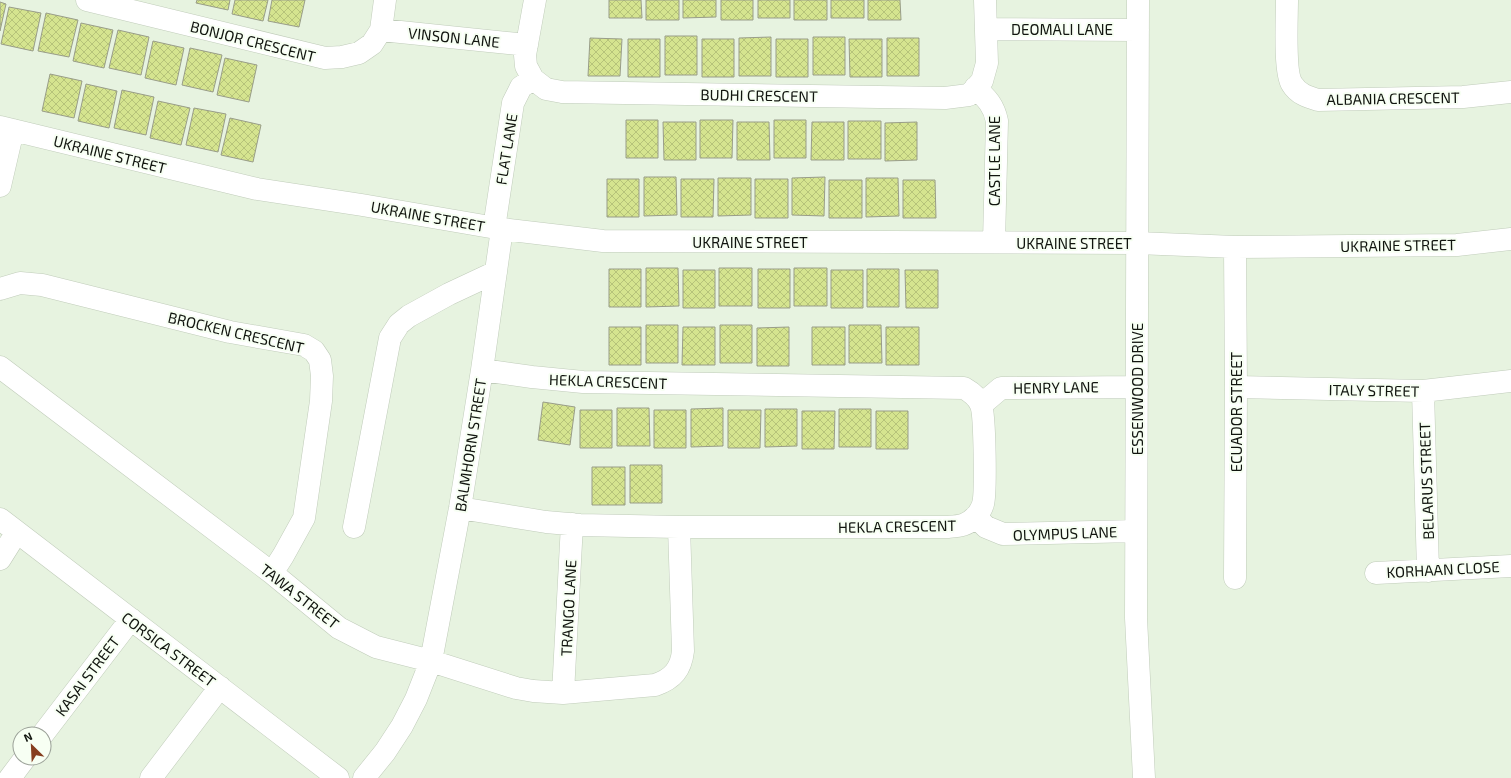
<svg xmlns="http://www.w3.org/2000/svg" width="1511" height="778" viewBox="0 0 1511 778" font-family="'Exo 2',sans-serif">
<defs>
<pattern id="building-cross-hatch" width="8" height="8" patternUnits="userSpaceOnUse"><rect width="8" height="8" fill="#d5e48f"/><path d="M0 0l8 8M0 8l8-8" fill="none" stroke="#b6c37a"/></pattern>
</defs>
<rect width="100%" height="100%" fill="#e7f3e0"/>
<!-- building -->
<path fill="url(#building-cross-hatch)" stroke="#999d89" d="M 197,0 L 230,0 L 228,10 L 196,3 Z
M 235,0 L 268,0 L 263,21 L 232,14 Z
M 272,0 L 305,0 L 299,27 L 268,21 Z
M 609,0 L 641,0 L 642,18 L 609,18 Z
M 646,0 L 679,0 L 679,20 L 646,20 Z
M 683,0 L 716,0 L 716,17 L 683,18 Z
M 721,0 L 753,0 L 753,20 L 721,20 Z
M 758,0 L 790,0 L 790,18 L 758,18 Z
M 794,0 L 827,0 L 827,20 L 794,20 Z
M 831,0 L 864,0 L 864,18 L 831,18 Z
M 868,0 L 900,0 L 901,20 L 868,20 Z
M 0,2 L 6,4 L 0,31 Z
M 9,7 L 41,13 L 33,51 L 1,44 Z
M 46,13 L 78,20 L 69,57 L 38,51 Z
M 81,23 L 113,30 L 104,68 L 73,61 Z
M 118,30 L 149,37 L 141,75 L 109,68 Z
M 665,36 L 697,36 L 697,75 L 665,75 Z
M 771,37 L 771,76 L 739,76 L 739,38 Z
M 813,37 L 845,37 L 845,75 L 813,75 Z
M 590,38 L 622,39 L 620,76 L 588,76 Z
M 887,38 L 919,38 L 919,76 L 887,76 Z
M 628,39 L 660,39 L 660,77 L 628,77 Z
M 702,39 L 734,39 L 734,77 L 702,77 Z
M 776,39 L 808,39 L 808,77 L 776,77 Z
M 849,39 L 882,39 L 882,77 L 850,77 Z
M 153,41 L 184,48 L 176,85 L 145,78 Z
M 190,48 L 222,55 L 213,92 L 182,85 Z
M 225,58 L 257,65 L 249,102 L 217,95 Z
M 50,74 L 82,81 L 74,118 L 42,111 Z
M 86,84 L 117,91 L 109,128 L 78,121 Z
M 122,90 L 154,97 L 146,135 L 114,128 Z
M 158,101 L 190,108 L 181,145 L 150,138 Z
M 194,108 L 226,114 L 218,152 L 186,145 Z
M 230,118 L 261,125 L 253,162 L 221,155 Z
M 626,120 L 658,120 L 658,158 L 626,158 Z
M 700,120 L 733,120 L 732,158 L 700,158 Z
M 774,120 L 806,120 L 806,158 L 774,158 Z
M 848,121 L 881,121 L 881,159 L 848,159 Z
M 663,122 L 696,122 L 696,160 L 664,160 Z
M 737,122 L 769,122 L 770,160 L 737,160 Z
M 812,122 L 844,122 L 844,160 L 811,160 Z
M 917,122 L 917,160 L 885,161 L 885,123 Z
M 644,177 L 676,177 L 677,215 L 644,216 Z
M 825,177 L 824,216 L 792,215 L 792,178 Z
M 718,178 L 751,178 L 751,215 L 718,216 Z
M 866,178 L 898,178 L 899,216 L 866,217 Z
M 607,179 L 639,179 L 639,217 L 607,217 Z
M 681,179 L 714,179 L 713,217 L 681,217 Z
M 755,179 L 788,179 L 788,218 L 755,218 Z
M 829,180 L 862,180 L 862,218 L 829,218 Z
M 903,180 L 935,180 L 936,218 L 903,218 Z
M 646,268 L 678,268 L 679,306 L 646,307 Z
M 719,268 L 752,268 L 752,306 L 719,306 Z
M 794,268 L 827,268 L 827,306 L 794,306 Z
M 609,269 L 641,269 L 641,307 L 609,307 Z
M 758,269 L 790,269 L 790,308 L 758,308 Z
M 867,269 L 899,269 L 899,307 L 867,307 Z
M 683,270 L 715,270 L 715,308 L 683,308 Z
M 831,270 L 863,270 L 863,308 L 831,308 Z
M 905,270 L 938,270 L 938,308 L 906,308 Z
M 646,325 L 678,325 L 678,363 L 646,363 Z
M 720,325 L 752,325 L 752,363 L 720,363 Z
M 849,325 L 881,325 L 882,363 L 849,363 Z
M 609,327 L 641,327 L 641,365 L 609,365 Z
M 683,327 L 715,327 L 715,365 L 682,365 Z
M 789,327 L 789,366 L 757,366 L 757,328 Z
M 812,327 L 845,327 L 845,365 L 812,365 Z
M 886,327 L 919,327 L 919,365 L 886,365 Z
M 543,402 L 575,407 L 570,445 L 538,440 Z
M 617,408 L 649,408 L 650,446 L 617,446 Z
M 723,408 L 723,446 L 691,447 L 691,409 Z
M 765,409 L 797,409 L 797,446 L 765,447 Z
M 839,409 L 871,409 L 871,447 L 839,447 Z
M 580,410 L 612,410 L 612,448 L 580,448 Z
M 654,410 L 686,410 L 686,448 L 654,448 Z
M 728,410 L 761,410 L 760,448 L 728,448 Z
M 802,411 L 835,411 L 834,449 L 802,449 Z
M 876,411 L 908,411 L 908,449 L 876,449 Z
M 630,465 L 662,465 L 662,503 L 630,503 Z
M 592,467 L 625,467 L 625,505 L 592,505 Z"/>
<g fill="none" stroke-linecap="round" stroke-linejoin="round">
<defs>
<path id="minor" d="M 87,0 L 325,58 L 342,57 L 359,53 L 372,44 L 381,30 L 385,0
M 535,0 L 525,55 L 526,66 L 533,79 L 546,89 L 562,92 L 945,98 L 969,95 L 982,81 L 987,63 L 985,0
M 1138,0 L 1136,618 L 1144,778
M 1287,0 C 1287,17 1284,72 1292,84 C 1298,94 1308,97 1318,100 L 1463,97 L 1511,92
M 986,29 L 1138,30
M 381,30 L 527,45
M 975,88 C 987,98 994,106 997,121 L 994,242
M 0,127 L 257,189 L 362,205 L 502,229 L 603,241 L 1137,243 L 1235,247 L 1457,245 L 1511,239
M 0,186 L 13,130
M 494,228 L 513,103 L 521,87 L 533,79
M 0,289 L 20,283 L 42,285 L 230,332 L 304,345 L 314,351 L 320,360 L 322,376 L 321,401 L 304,518 L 283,556 L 272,573
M 0,367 L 272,573 L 339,628 L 376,647 L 431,661 L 516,688 L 533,691 L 563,693 L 655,685 C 673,679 681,669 683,651 L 679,527
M 1236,387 L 1423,391 L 1511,381
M 1423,391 L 1428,571
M 981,405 L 1001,388 L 1137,387
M 460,508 L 546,522 L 580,525 L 679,527 L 947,527 C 958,526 967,526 975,517 C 978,515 982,508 983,504 C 986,494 985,415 981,405 C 978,397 971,392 964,388 L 583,382 L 532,377 L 482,370
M 976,517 L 986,527 L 1003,534 L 1136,531
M 0,519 L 338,778
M 354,527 L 390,338 L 399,324 L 409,316 L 449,294 L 496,272
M 0,559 L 17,532
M 1376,573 L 1511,566
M 1235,578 L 1236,387 L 1235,247
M 563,693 L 572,524
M 43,734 L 131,619
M 10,778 L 25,758
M 151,778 L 220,687
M 364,778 L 385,752 L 402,726 L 416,699 L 431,661 L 460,508 L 482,370 L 502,229"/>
</defs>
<!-- minor casing -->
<use href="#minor" stroke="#c0ccba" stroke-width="23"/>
<!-- minor -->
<use href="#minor" stroke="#fff" stroke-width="22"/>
</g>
<g text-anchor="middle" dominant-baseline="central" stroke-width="4" stroke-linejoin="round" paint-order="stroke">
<!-- street labels -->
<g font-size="15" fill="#11150f" stroke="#f7fff3">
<text x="1062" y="29">DEOMALI LANE</text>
<text transform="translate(454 37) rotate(6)">VINSON LANE</text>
<text transform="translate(253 41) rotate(14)">BONJOR CRESCENT</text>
<text transform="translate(759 95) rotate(1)">BUDHI CRESCENT</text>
<text transform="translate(1393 98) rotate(-1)">ALBANIA CRESCENT</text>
<text transform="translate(506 149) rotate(-81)">FLAT LANE</text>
<text transform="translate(110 154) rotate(14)">UKRAINE STREET</text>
<text transform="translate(994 161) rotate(-90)">CASTLE LANE</text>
<text transform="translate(428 216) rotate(10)">UKRAINE STREET</text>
<text x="750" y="242">UKRAINE STREET</text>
<text x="1074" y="243">UKRAINE STREET</text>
<text transform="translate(1398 245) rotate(-1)">UKRAINE STREET</text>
<text transform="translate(236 332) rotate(13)">BROCKEN CRESCENT</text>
<text transform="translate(608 381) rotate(2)">HEKLA CRESCENT</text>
<text transform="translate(1056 387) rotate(-1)">HENRY LANE</text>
<text transform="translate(1137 389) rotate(-90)">ESSENWOOD DRIVE</text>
<text transform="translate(1374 390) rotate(1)">ITALY STREET</text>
<text transform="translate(1236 412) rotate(-90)">ECUADOR STREET</text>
<text transform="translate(470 445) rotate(-81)">BALMHORN STREET</text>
<text transform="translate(1426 481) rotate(-92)">BELARUS STREET</text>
<text transform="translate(897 526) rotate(-1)">HEKLA CRESCENT</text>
<text transform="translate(1065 533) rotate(-2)">OLYMPUS LANE</text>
<text transform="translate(1443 569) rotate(-3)">KORHAAN CLOSE</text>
<text transform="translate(300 596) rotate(38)">TAWA STREET</text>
<text transform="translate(568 608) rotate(-87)">TRANGO LANE</text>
<text transform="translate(169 649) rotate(37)">CORSICA STREET</text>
<text transform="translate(87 676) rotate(-53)">KASAI STREET</text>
</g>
</g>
<!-- north arrow -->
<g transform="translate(32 746) rotate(336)"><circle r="19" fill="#f7fff3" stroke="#9ba198"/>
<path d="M0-3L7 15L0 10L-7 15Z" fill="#863e1f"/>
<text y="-6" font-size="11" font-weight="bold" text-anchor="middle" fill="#11150f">N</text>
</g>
</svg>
